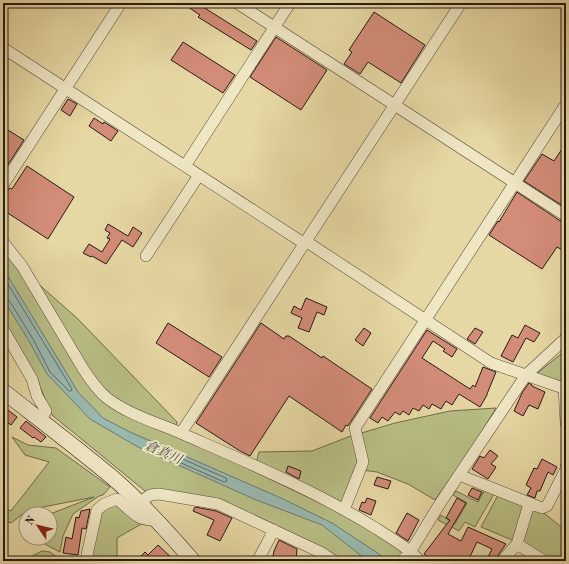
<svg xmlns="http://www.w3.org/2000/svg" width="569" height="564" viewBox="0 0 569 564" font-family="'Old Standard TT','Noto Serif JP',serif">
<rect width="100%" height="100%" fill="#e6d8a4"/>
<filter id="stains"><feTurbulence type="fractalNoise" baseFrequency=".005" numOctaves="4"/><feColorMatrix values="0 0 0 0 .2 0 0 0 0 .09 0 0 0 0 .02 0 0 0 .5 -.17"/></filter>
<radialGradient id="worn" r=".72"><stop offset=".6" stop-color="#630" stop-opacity="0"/><stop offset="1" stop-color="#630" stop-opacity=".3"/></radialGradient>
<!-- green -->
<path fill="#b8be84" stroke="#6f6c4e" d="M 3,242 L 26,273 L 78,319 L 177,422 L 175,431 L 165,427 L 251,470 L 383,533 L 415,561 L 334,561 L 218,504 L 152,495 L 145,491 L 52,415 L 35,375 L 3,320 Z
M 566,350 L 566,386 L 535,375 Z
M 496,408 L 470,451 L 435,500 L 408,484 L 377,472 L 354,469 L 343,504 L 256,463 L 259,452 L 312,451 L 348,437 L 395,423 L 450,411 Z
M 12,437 L 28,445 L 56,448 L 110,487 L 103,495 L 99,496 L 73,514 L 63,536 L 60,552 L 33,538 L 50,538 L 50,514 L 94,497 L 28,510 L 11,523 L 3,520 L 3,508 L 11,511 L 49,462 L 25,455 Z
M 465,481 L 494,494 L 475,527 L 465,522 L 459,531 L 438,520 L 441,515 L 455,524 L 467,503 L 453,495 L 456,491 L 478,502 L 484,491 Z
M 498,495 L 544,513 L 566,531 L 566,561 L 551,561 L 512,540 L 481,527 Z
M 117,499 L 143,523 L 117,538 L 117,561 L 91,561 L 97,510 Z
M 42,551 L 50,552 L 61,560 L 51,557 L 46,561 L 24,561 L 30,557 Z"/>
<!-- water -->
<path fill="#99b8af" stroke="#6b7972" d="M 3,268 L 78,392 L 103,418 L 130,432 L 281,498 L 332,523 L 379,554 L 387,561 L 368,561 L 322,525 L 254,499 L 138,447 L 90,419 L 47,374 L 29,341 L 3,299 Z"/>
<g fill="none" stroke-linecap="round" stroke-linejoin="round">
<!-- shore -->
<path stroke="#606a63" stroke-width="1" d="M 3,276 L 72,389 L 71,391 L 69,391 L 50,372 L 33,339 L 12,305 L 7,298 L 3,297
M 180,458 L 226,478 L 227,481 L 224,482 L 179,462 L 178,459 Z"/>
</g>
<!-- building -->
<path fill="#d38c78" stroke="#261b17" d="M 182,3 L 202,3 L 200,5 L 257,41 L 251,50 L 198,17 L 200,15 Z
M 374,12 L 425,45 L 401,83 L 368,62 L 360,74 L 344,64 L 352,52 L 349,50 Z
M 276,37 L 327,70 L 301,110 L 250,77 Z
M 183,42 L 235,75 L 223,93 L 171,60 Z
M 68,99 L 77,104 L 70,116 L 61,110 Z
M 94,118 L 103,124 L 104,122 L 118,131 L 111,141 L 89,126 Z
M 3,127 L 24,140 L 3,172 Z
M 566,143 L 566,208 L 524,181 L 542,154 L 554,161 Z
M 27,166 L 74,197 L 48,239 L 3,210 L 3,192 L 7,191 L 10,188 L 12,189 Z
M 517,192 L 562,222 L 566,223 L 566,252 L 557,247 L 542,269 L 489,235 L 498,221 L 499,222 Z
M 108,224 L 128,236 L 133,227 L 142,233 L 133,247 L 122,240 L 106,264 L 92,256 L 91,257 L 83,253 L 89,244 L 102,252 L 110,239 L 107,238 L 110,233 L 105,230 Z
M 306,298 L 327,307 L 324,315 L 317,312 L 309,332 L 298,328 L 302,318 L 291,313 L 294,306 L 301,310 Z
M 168,323 L 222,357 L 209,377 L 156,343 Z
M 261,323 L 284,339 L 286,336 L 289,336 L 322,358 L 323,356 L 372,389 L 348,426 L 346,425 L 342,432 L 289,396 L 250,456 L 240,451 L 196,423 Z
M 525,325 L 540,333 L 534,342 L 526,338 L 513,362 L 501,356 L 512,335 L 518,338 Z
M 364,328 L 371,333 L 363,346 L 355,340 Z
M 475,328 L 483,332 L 475,344 L 467,339 Z
M 427,330 L 457,349 L 452,357 L 443,351 L 445,349 L 433,341 L 422,358 L 470,389 L 473,385 L 475,387 L 483,367 L 496,372 L 487,394 L 487,395 L 480,407 L 459,394 L 452,405 L 446,401 L 441,409 L 432,404 L 429,409 L 423,405 L 419,411 L 413,408 L 409,415 L 403,411 L 400,415 L 395,412 L 388,421 L 382,417 L 378,423 L 370,418 Z
M 529,383 L 532,385 L 532,386 L 545,392 L 538,409 L 529,405 L 523,416 L 514,411 L 522,393 Z
M 3,406 L 17,417 L 11,425 L 3,419 Z
M 26,421 L 46,437 L 41,442 L 34,437 L 33,438 L 20,428 Z
M 490,450 L 498,456 L 491,464 L 496,467 L 488,479 L 472,469 L 480,456 L 484,458 Z
M 542,459 L 557,467 L 553,475 L 548,472 L 540,491 L 537,491 L 535,498 L 527,495 L 531,488 L 526,485 L 534,468 L 537,469 Z
M 288,466 L 301,471 L 299,479 L 286,472 Z
M 377,477 L 391,481 L 388,489 L 374,485 Z
M 472,488 L 482,492 L 478,500 L 468,495 Z
M 367,498 L 376,501 L 371,515 L 359,510 L 362,502 L 365,503 Z
M 457,498 L 466,503 L 448,534 L 461,541 L 468,527 L 506,544 L 497,557 L 495,561 L 491,561 L 487,559 L 492,549 L 477,542 L 468,561 L 434,561 L 424,554 L 450,520 L 446,518 Z
M 195,507 L 216,511 L 232,518 L 220,541 L 207,535 L 214,520 L 193,511 Z
M 90,509 L 86,529 L 82,528 L 78,555 L 63,553 L 66,537 L 72,539 L 76,517 L 79,518 L 81,511 Z
M 407,513 L 419,520 L 408,541 L 396,533 Z
M 279,540 L 297,549 L 296,561 L 272,561 L 274,551 Z
M 158,545 L 175,561 L 136,561 L 145,552 L 148,555 Z"/>
<g fill="none" stroke-linecap="round" stroke-linejoin="round">
<defs>
<path id="street" d="M 237,3 L 566,216
M 3,48 L 305,244
M 185,166 L 290,3
M 3,185 L 121,3
M 3,242 L 22,266 L 82,367 C 89,378 97,390 107,398 C 129,415 158,423 183,434 C 249,463 316,491 377,529 C 392,539 408,547 420,561
M 307,242 L 491,363 L 566,389
M 146,256 L 199,175
M 3,329 L 32,379 L 37,396 L 46,411 L 40,420
M 564,388 L 566,423
M 181,433 L 461,3
M 459,475 L 542,508 L 547,506 L 566,469 L 566,466
M 140,503 L 150,495 L 159,494 L 218,504 L 322,553 L 334,561
M 344,510 L 363,462 L 355,428 L 566,104
M 517,544 L 544,561
M 91,561 L 87,555 L 97,510 L 104,504 L 117,499 C 132,511 136,521 156,520
M 259,561 L 260,556 L 274,530
M 402,561 L 411,551 L 439,505 L 526,375 L 566,338
M 502,561 L 517,544 L 529,504"/>
<path id="secondary" d="M 3,391 C 40,420 77,448 113,478 C 142,503 168,532 193,561"/>
</defs>
<!-- street casing -->
<use href="#street" stroke="#564a3a" stroke-width="12"/>
<!-- secondary casing -->
<use href="#secondary" stroke="#261b17" stroke-width="16"/>
<!-- street -->
<use href="#street" stroke="#efe6c4" stroke-width="11"/>
<!-- secondary -->
<use href="#secondary" stroke="#efe6c4" stroke-width="15"/>
</g>
<g text-anchor="middle" dominant-baseline="central" stroke-width="4" stroke-linejoin="round" paint-order="stroke">
<!-- water labels -->
<g font-size="13" font-style="italic" fill="#484a45" stroke="#efe6c4">
<text transform="translate(163 453) rotate(24)">倉真川</text>
</g>
</g>
<!-- margin -->
<rect width="569" height="564" fill="none" stroke="#e6d8a4" stroke-width="16"/>
<rect x="4" y="4" width="561" height="556" fill="none" stroke="#261b17" stroke-width="2"/>
<rect x="8" y="8" width="553" height="548" fill="none" stroke="#261b17"/>
<!-- north arrow -->
<g transform="translate(38 526) rotate(305)"><circle r="19" fill="#efe6c4" stroke="#9f957f"/>
<path d="M0-3L7 15L0 10L-7 15Z" fill="#8f2418"/>
<text y="-6" font-size="11" font-weight="bold" text-anchor="middle" fill="#261b17">N</text>
</g>
<rect width="100%" height="100%" filter="url(#stains)"/>
<rect width="100%" height="100%" fill="url(#worn)"/>
</svg>
